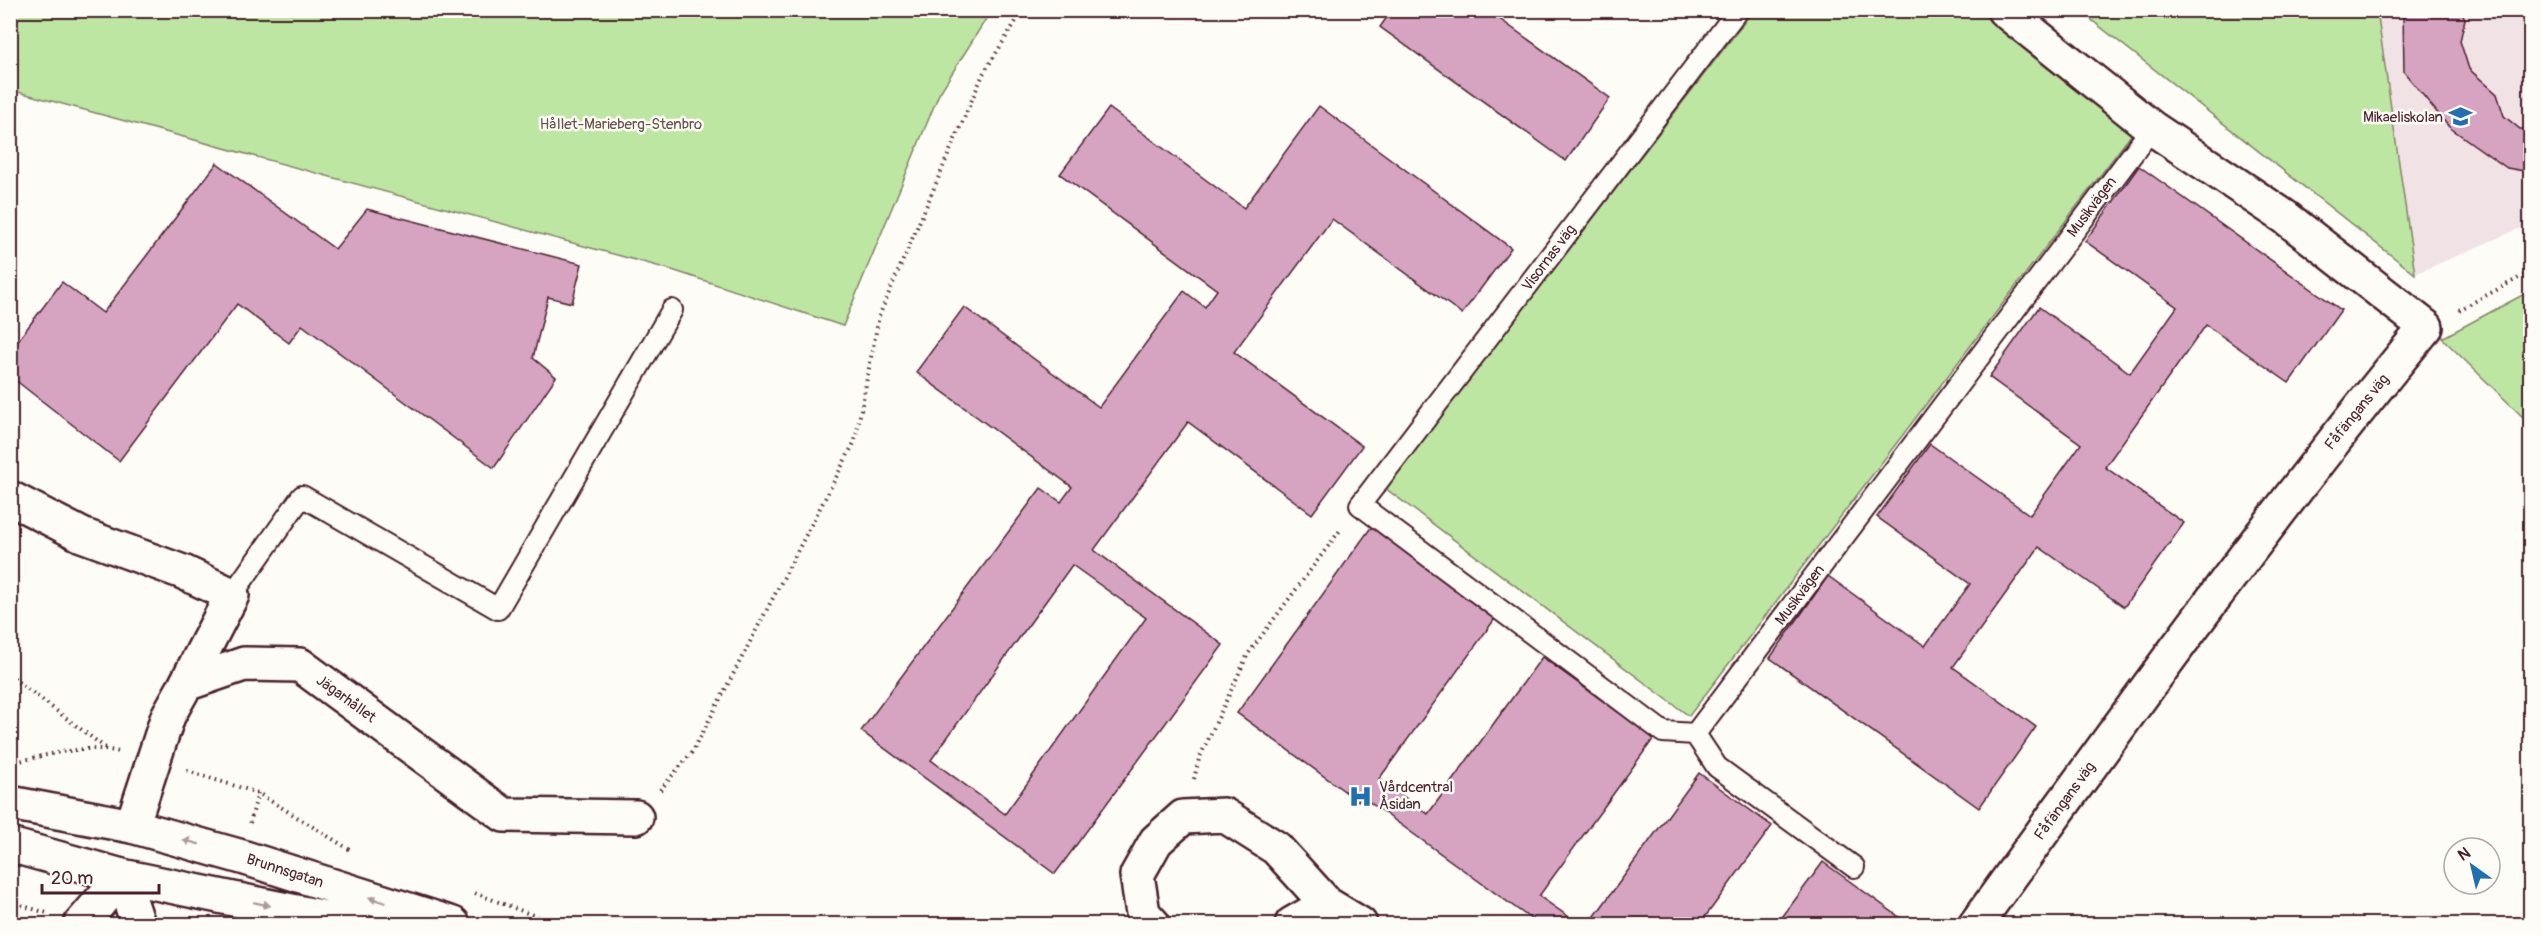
<svg xmlns="http://www.w3.org/2000/svg" width="2541" height="935" viewBox="0 0 2541 935" font-family="Pangolin,sans-serif">
<rect width="100%" height="100%" fill="#fdfcf7"/>
<filter id="ink" filterUnits="userSpaceOnUse"><feTurbulence type="fractalNoise" baseFrequency=".0167" numOctaves="2"/><feDisplacementMap in="SourceGraphic" scale="12" xChannelSelector="R" yChannelSelector="G"/><feConvolveMatrix kernelMatrix="1 2 1 2 8 2 1 2 1" color-interpolation-filters="sRGB"/></filter>
<g filter="url(#ink)">
<!-- built -->
<path fill="#f1e2e6" d="M 2377,11 L 2530,11 L 2530,224 L 2415,274 Z
M 242,916 L 280,924 L 237,924 Z"/>
<!-- green -->
<path fill="#bde6a2" stroke="#848266" stroke-width="1.5" d="M 10,11 L 11,10 L 991,11 L 939,94 L 843,326 L 672,270 L 11,90 Z
M 1753,11 L 1980,11 L 2134,131 L 1689,716 L 1385,488 Z
M 2080,11 L 2377,11 L 2415,274 Z
M 2530,291 L 2530,424 L 2442,338 Z"/>
<!-- building -->
<path fill="#d6a4c0" stroke="#4a1f2b" stroke-width="1.5" fill-rule="evenodd" d="M 1392,10 L 1487,10 L 1610,98 L 1566,161 L 1380,27 Z
M 2403,10 L 2461,10 L 2465,19 L 2460,41 L 2469,69 L 2497,94 L 2504,116 L 2520,129 L 2530,129 L 2530,172 L 2507,168 L 2449,127 L 2404,72 Z
M 1319,106 L 1511,248 L 1462,314 L 1332,219 L 1234,352 L 1362,446 L 1312,514 L 1188,422 L 1094,550 L 1223,645 L 1055,874 L 861,731 L 1041,488 L 1061,502 L 1072,487 L 916,372 L 964,307 L 1099,407 L 1184,291 L 1205,307 L 1217,290 L 1060,174 L 1109,108 L 1244,208 ZM 1072,565 L 1146,618 L 1005,814 L 931,760 Z
M 217,163 L 335,249 L 367,209 L 582,264 L 572,303 L 548,297 L 533,358 L 556,377 L 494,468 L 302,325 L 289,343 L 237,304 L 119,461 L 10,376 L 10,351 L 62,282 L 103,313 Z
M 2139,166 L 2341,310 L 2289,383 L 2206,325 L 2105,467 L 2184,523 L 2124,607 L 2039,547 L 1953,667 L 2036,727 L 1979,808 L 1770,658 L 1828,576 L 1925,646 L 1970,584 L 1877,517 L 1930,444 L 2030,515 L 2081,444 L 1989,377 L 2039,307 L 2130,373 L 2177,307 L 2085,241 Z
M 1372,526 L 1497,616 L 1379,779 L 1428,814 L 1542,657 L 1654,738 L 1539,896 L 1579,924 L 1538,924 L 1361,796 L 1358,801 L 1237,713 Z
M 1699,773 L 1772,826 L 1700,924 L 1589,924 Z
M 1823,862 L 1902,919 L 1898,924 L 1777,924 Z"/>
<g fill="none" stroke-linecap="round" stroke-linejoin="round">
<defs>
<path id="lane" d="M 1738,10 L 1360,505 L 1663,732 L 1695,734 L 2152,128
M 232,595 L 302,496 L 498,609 L 672,310
M 1695,734 L 1717,767 L 1854,867"/>
<path id="street" d="M 10,498 L 82,535 L 183,572 L 232,595 L 186,684
M 132,826 L 168,716 L 186,684 L 244,664 L 300,665 L 504,815 L 636,817
M 81,924 L 122,876 L 138,924
M 1153,924 L 1143,913 L 1137,875 L 1156,841 L 1183,817 L 1224,815 L 1276,848 L 1327,904 L 1360,924
M 1292,924 L 1327,904
M 1976,924 C 2122,722 2267,519 2426,327 L 2285,217 L 2152,128 L 2004,10"/>
<path id="secondary" d="M 10,803 L 132,826 L 242,857 L 453,924
M 10,845 L 122,876 L 355,924"/>
</defs>
<!-- lane casing -->
<use href="#lane" stroke="#4a1f2b" stroke-width="24"/>
<!-- street casing -->
<use href="#street" stroke="#4a1f2b" stroke-width="38"/>
<!-- secondary casing -->
<use href="#secondary" stroke="#4a1f2b" stroke-width="38"/>
<!-- path -->
<path stroke="#4a1f2b" stroke-width="4" stroke-dasharray="1.5 4.5" stroke-linecap="butt" d="M 2459,310 L 2530,272
M 10,673 L 17,681 L 107,749
M 10,763 C 45,756 85,743 119,752
M 187,771 L 258,793 L 352,851
M 1194,779 L 1199,759 L 1248,654 L 1341,529
M 660,790 L 693,751 L 855,441 L 879,316 L 983,74 L 1023,10
M 250,823 L 258,793
M 475,893 L 556,924
M 10,902 L 47,913"/>
<!-- lane -->
<use href="#lane" stroke="#fdfcf7" stroke-width="20"/>
<!-- street -->
<use href="#street" stroke="#fdfcf7" stroke-width="33"/>
<!-- secondary -->
<use href="#secondary" stroke="#fdfcf7" stroke-width="33"/>
</g>
<!-- one-way arrows -->
<defs><path id="oneway-solid" d="M-6-.8H1V-3.2L6.5 0L1 3.2V.8H-6Z" transform="scale(1.5)"/></defs>
<g fill="#ac999b">
<use href="#oneway-solid" transform="translate(191 842) rotate(-165)"/>
<use href="#oneway-solid" transform="translate(377 900) rotate(-162)"/>
<use href="#oneway-solid" transform="translate(262 904) rotate(12)"/>
</g>
</g>
<!-- icons -->
<defs>
<symbol id="school-bare" viewBox="-9 -9 18 18"><path d="M0-5L7-2L0 1L-7-2ZM-4 1L0 2.5L4 1V4Q0 6-4 4Z" fill="#1f6fb2" stroke="#fdfcf7" stroke-width="2.5" paint-order="stroke"/></symbol>
<symbol id="hospital-bare" viewBox="-9 -9 18 18"><path d="M-5-5h3v3.5h4V-5h3V5h-3V1.5h-4V5h-3Z" fill="#1f6fb2" stroke="#fdfcf7" stroke-width="2.5" paint-order="stroke"/></symbol>
</defs>
<g fill-rule="evenodd">
<use href="#school-bare" x="2444" y="100" width="33" height="33"/>
<use href="#hospital-bare" x="1344" y="780" width="33" height="33"/>
</g>
<g text-anchor="middle" dominant-baseline="central" stroke-width="5" stroke-linejoin="round" paint-order="stroke">
<!-- poi labels -->
<g font-size="15" fill="#4a1f2b" stroke="#fdfcf7" text-anchor="end">
<text x="2443" y="117">Mikaeliskolan</text>
<text x="1379" y="787" text-anchor="start">Vårdcentral<tspan x="1379" dy="17">Åsidan</tspan></text>
</g>
<!-- park labels -->
<g font-size="15" fill="#675149" stroke="#fdfcf7">
<text x="621" y="124">Hållet-Marieberg-Stenbro</text>
</g>
<!-- street labels -->
<g font-size="15" fill="#4a1f2b" stroke="#fdfcf7">
<text transform="translate(2092 207) rotate(-53)">Musikvägen</text>
<text transform="translate(1549 258) rotate(-53)">Visornas väg</text>
<text transform="translate(2357 412) rotate(-51)">Fåfängans väg</text>
<text transform="translate(1800 595) rotate(-53)">Musikvägen</text>
<text transform="translate(346 699) rotate(36)">Jägarhållet</text>
<text transform="translate(2065 801) rotate(-54)">Fåfängans väg</text>
<text transform="translate(285 871) rotate(18)">Brunnsgatan</text>
</g>
</g>
<!-- margin -->
<rect width="2541" height="935" fill="none" stroke="#fdfcf7" stroke-width="36"/>
<rect x="18" y="18" width="2505" height="899" fill="none" stroke="#4a1f2b" stroke-width="2" filter="url(#ink)"/>
<!-- north arrow -->
<g transform="translate(2472 866) rotate(326)"><circle r="28" fill="#fdfcf7" stroke="#b5a4a5" stroke-width="1.5"/>
<path d="M0-4.5L10 22L0 15L-10 22Z" fill="#1f6fb2"/>
<text y="-9" font-size="16" font-weight="bold" text-anchor="middle" fill="#4a1f2b">N</text>
</g>
<!-- scale -->
<path d="M42 884v9h117v-9" fill="none" stroke="#4a1f2b" stroke-width="3"/>
<text x="51" y="884" font-size="18" fill="#4a1f2b" stroke="#fdfcf7" stroke-width="4.5" paint-order="stroke">20 m</text>
</svg>
